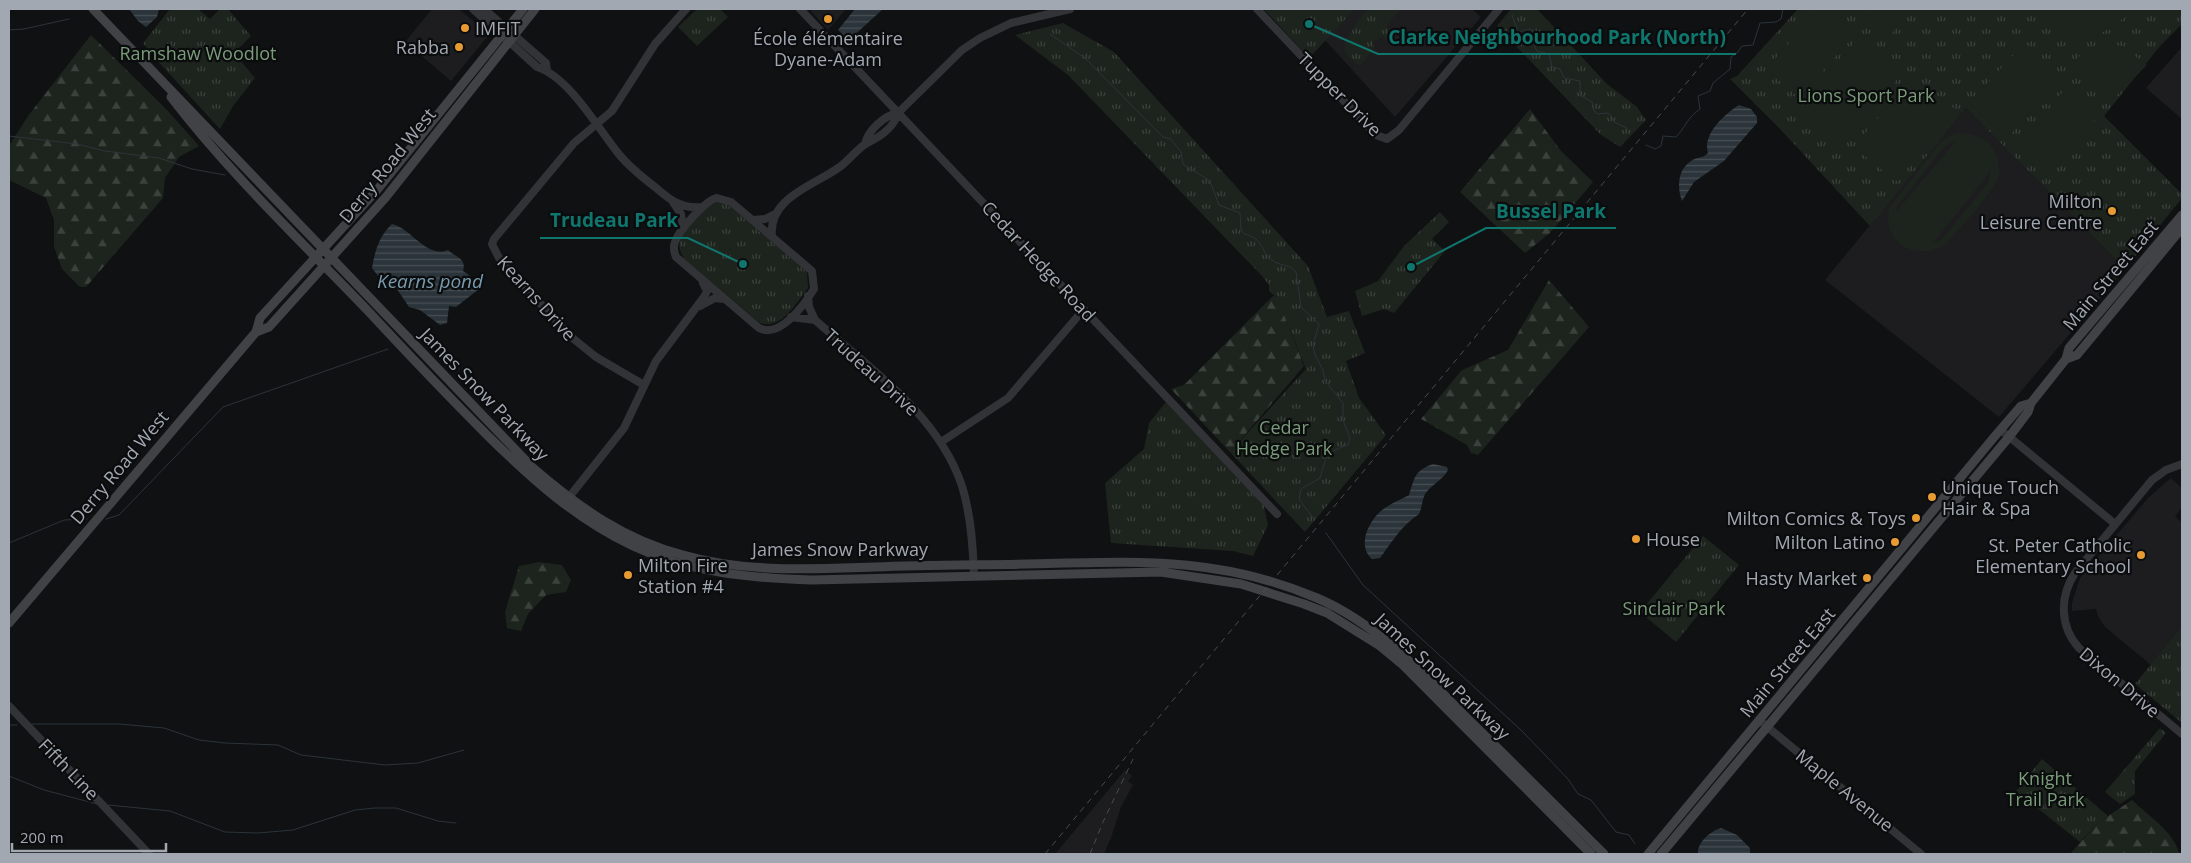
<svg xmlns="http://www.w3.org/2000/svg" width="2191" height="863" viewBox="0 0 2191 863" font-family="'Open Sans',sans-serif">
<defs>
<pattern id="grass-tufts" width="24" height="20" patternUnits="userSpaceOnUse" patternTransform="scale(1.25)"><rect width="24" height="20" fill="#1d241d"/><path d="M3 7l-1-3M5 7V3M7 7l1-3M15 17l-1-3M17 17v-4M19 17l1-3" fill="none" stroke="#3b413b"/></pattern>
<pattern id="forest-firs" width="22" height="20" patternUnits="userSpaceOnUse" patternTransform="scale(1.25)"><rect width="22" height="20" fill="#1d241d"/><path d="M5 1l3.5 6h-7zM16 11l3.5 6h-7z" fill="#3b413b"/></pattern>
<pattern id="water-rules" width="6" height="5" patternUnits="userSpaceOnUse" patternTransform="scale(1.25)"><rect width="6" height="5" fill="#2b343a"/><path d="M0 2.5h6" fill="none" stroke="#474f54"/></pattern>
</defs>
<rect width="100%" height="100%" fill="#101112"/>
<!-- built -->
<path fill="#1d1d1f" d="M 432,9 L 459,9 L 486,32 L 487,37 L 451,81 L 405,42 Z
M 809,9 L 846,9 L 828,30 Z
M 1355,9 L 1472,9 L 1481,17 L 1395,117 L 1325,40 Z
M 2182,47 L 2182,119 L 2146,88 Z
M 1966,108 L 2125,269 L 1999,417 L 1825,280 Z
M 2171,478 L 2182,488 L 2182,507 L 2175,517 L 2182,522 L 2182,626 L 2151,665 L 2105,627 L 2098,616 L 2096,609 L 2072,611 L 2072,603 L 2080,578 L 2148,498 Z
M 1125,770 L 1132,776 L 1128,781 L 1133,785 L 1121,807 L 1111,838 L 1104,854 L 1055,854 Z"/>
<!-- grass -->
<path fill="url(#grass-tufts)" d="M 170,9 L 198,9 L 210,19 L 220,9 L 228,9 L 251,36 L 234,53 L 255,78 L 233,106 L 220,129 L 154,57 L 143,43 Z
M 697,9 L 720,9 L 728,17 L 697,46 L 678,27 Z
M 1264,9 L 1355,9 L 1309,58 Z
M 1368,9 L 1400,9 L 1387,25 L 1391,41 L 1387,41 L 1383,36 L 1373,42 L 1374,48 L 1360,66 C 1356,62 1350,59 1347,55 C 1338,43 1361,18 1368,9 Z
M 1511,9 L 1537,9 L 1607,84 L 1637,107 L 1646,120 L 1620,147 L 1600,134 L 1497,26 Z
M 1798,9 L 2182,9 L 2182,24 L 2160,46 L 2104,116 L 2182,194 L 2182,198 L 2125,269 L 1966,108 L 1870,226 L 1781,130 L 1730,79 L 1737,76 Z
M 1063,23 L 1114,52 L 1308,266 L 1327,317 L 1349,311 L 1365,353 L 1346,361 L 1359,398 L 1386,435 L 1305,532 L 1230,452 L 1306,369 L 1277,298 L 1269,291 L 1269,285 L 1262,276 L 1068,75 L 1015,35 Z
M 719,202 L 727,204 L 807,272 L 808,288 C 796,303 782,330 760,323 L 684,259 C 681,253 678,247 680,241 C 685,228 706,205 719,202 Z
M 1440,212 L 1449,222 L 1432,239 L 1445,251 L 1394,313 L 1384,309 L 1362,316 L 1355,291 L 1378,281 L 1404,246 Z
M 1166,402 L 1263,502 L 1268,525 L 1253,556 L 1233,551 L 1111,543 L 1105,483 L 1144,449 L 1149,423 Z
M 1703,536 L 1739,565 L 1676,642 L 1640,612 Z
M 2182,626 L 2182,723 L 2135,684 Z
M 2160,728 L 2166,733 L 2135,771 L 2135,794 L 2120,804 L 2105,792 Z
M 2042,759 L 2108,816 L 2098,823 L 2080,842 L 2016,791 Z"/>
<!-- forest -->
<path fill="url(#forest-firs)" d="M 91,35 L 167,110 L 199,146 L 179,157 L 165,178 L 163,198 L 86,287 L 80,287 L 62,269 L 54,247 L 54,220 L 46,198 L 9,180 L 9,146 L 28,116 Z
M 1530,109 L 1561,151 L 1593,182 L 1550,233 L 1525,253 L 1460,192 Z
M 1549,280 L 1589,327 L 1478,455 L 1471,453 L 1467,445 L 1421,419 L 1462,370 L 1508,350 Z
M 1273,296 L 1277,297 L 1304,366 L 1230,452 L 1171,389 L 1184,385 Z
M 539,562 L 562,565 L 571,580 L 566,592 L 546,595 L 528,614 L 521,631 L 507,628 L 505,612 L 519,566 Z
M 2132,800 C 2147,815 2175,832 2179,854 L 2070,854 L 2098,823 Z"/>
<!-- pitch -->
<path fill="#1d241d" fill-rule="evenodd" d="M 1819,9 L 1831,9 L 1857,32 L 1799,98 L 1766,69 Z
M 1859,9 L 1914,9 L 1889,36 Z
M 2056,9 L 2116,9 L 2125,17 C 2109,29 2086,47 2063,38 C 2057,35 2050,27 2045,22 Z
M 1860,36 L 1903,72 L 1843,145 L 1799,110 Z
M 2108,42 L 2122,47 L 2147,65 L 2109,103 L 2073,62 L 2087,50 Z
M 2025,43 L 2062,77 L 2007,138 L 1969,103 Z
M 1913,76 L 1955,109 L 1896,181 L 1854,147 Z
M 2065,89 L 2098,116 L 2048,177 L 2015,150 Z
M 1955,133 C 1968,133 1983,135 1991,146 C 1997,154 2000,165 1999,175 C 1997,189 1957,231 1946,244 C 1918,263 1879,243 1890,207 L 1940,142 ZM 1954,141 L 1955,142 L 1895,213 L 1899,204 L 1944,147 ZM 1991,171 L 1988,183 L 1942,239 L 1932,244 Z"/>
<!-- water -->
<path fill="url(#water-rules)" d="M 129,9 L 159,9 L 157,17 L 146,27 L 138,21 Z
M 855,9 L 883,9 L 849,40 L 838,30 Z
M 1739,105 L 1751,109 L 1757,117 L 1757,123 L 1724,161 L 1694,182 L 1682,201 C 1676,185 1678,165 1697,158 C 1702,157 1704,157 1708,153 C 1702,134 1725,114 1739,105 Z
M 392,224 C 411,228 427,259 448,250 C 455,257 467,258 463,271 L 469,275 L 479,289 L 456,307 L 449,306 L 447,323 L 440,325 L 420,310 L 409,307 L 393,283 L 378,276 L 372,268 C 375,251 379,236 392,224 Z
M 1433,464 L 1447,467 L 1448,470 C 1443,480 1432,484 1425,494 C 1422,500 1422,508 1419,514 C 1401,526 1392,542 1380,558 L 1372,559 C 1357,546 1368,522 1381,511 C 1389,504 1400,500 1409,495 C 1415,477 1414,471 1433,464 Z
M 1721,828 L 1737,835 L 1750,848 L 1750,853 L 1753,854 L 1698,854 C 1697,842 1711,831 1721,828 Z"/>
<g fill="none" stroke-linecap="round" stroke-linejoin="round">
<!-- stream -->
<path stroke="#2b343a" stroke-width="1" d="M 1512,15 L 1518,32 L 1530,29 L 1535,32 L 1537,38 L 1534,45 L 1537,51 L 1549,54 L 1552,67 L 1560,69 L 1564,78 L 1580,81 L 1580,95 L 1592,102 L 1594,111 L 1598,114 L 1607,113 L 1611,115 L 1614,122 L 1627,128
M 9,30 L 24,29 L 69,19
M 1050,34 L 1085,58 L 1163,137 L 1171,139 L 1181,152 L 1183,164 L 1210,181 L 1219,205 L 1240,213 L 1241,229 L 1244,234 C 1265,239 1259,250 1272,260 C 1279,266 1290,264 1296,272 L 1301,307 L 1319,324 L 1313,345 L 1315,355 L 1323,370 L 1325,381 L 1343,403 L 1343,420 L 1350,438 L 1348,445 C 1326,452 1326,457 1320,478 L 1301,489 L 1299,499 L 1313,518
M 9,136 L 77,144 L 105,151 L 159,158 L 192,169 L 225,175
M 1646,145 L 1655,149 L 1661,146 L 1663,136 L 1676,137 C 1685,128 1687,118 1700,109 L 1698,96 L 1710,91 L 1713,83 L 1730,69 L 1731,57 L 1737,53 L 1742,46 L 1753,45 L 1760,23 L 1776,22 L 1781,19 L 1783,9
M 106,519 L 119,515 L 223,407 L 388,349
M 1326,533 L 1363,585 L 1522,731 L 1568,779 L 1578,794 L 1591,800 L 1616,832 L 1629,835 L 1635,844
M 9,543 L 64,520 L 87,519
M 32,724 L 119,724 L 164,728 L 199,740 L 225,743 L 278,745 L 301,755 L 385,765 L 418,763 L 464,750
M 9,725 L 17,725
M 9,776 L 44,790 L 97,804
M 108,805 L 170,811 L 225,832 L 258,833 L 293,830 L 355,810 L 375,808 L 396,808 L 438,821 L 456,823"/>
<!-- tertiary -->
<path stroke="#323337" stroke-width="8" d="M 473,9 L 537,67 C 569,77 597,127 618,153 C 628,166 642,177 655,187 C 670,200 681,209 702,207
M 484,9 L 546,63 L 547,70
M 800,9 L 1277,514
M 1257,9 L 1376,135 L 1387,139 L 1399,130 L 1499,9
M 865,144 C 868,130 885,115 898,113
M 717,198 L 731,202 L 812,271 L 814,289 C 804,305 780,339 759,328 L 676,257 C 674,252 673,247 675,242 C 679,230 706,200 717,198 Z
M 673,202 L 681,214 L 683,229
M 753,220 L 765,219 L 775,214
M 772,236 C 768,197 816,185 841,166 C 849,160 857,149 867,143 C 880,137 894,127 898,113 L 962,50 L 980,38 L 1011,23 L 1070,9
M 808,296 L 809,307 L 815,320 C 869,368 938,414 962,486 C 971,515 973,546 974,576
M 700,306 L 715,298 L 724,299
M 791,317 L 815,320
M 644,385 L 596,357 L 570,336 L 499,258 L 492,244 L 494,239 L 574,143 L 612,111 L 655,44 L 686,9
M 2001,430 L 2115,524
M 941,442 L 1008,398 L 1084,309
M 2182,464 L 2166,470 L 2152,480 L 2075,573 C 2059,597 2060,627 2079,648 L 2182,734
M 566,501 L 624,428 L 656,361 L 704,297 L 707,291 L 703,283
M 9,706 L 149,854
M 1759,720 L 1921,854"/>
<!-- secondary -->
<path stroke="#404246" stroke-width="9" d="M 93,9 L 533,468 C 578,507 625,540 683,555 C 746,573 811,569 875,567 C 925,565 976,565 1026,564 C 1131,562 1217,555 1317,598 C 1378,624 1425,676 1471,722 C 1516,766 1560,810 1604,854
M 171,97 C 230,174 302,242 369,312 C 408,354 447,395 488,436 C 533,480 576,519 633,546 C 690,573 750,578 812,580 L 1161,572 L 1241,584 L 1304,604 L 1327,613 L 1380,646 L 1403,665 L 1591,854
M 256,332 L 269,327 L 386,197 L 535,9
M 2066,359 L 2077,355 L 2182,228
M 9,623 L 256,332 L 260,318 L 377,190 L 523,9
M 1648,854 L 1995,436 L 2021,406 L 2031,403
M 1661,854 L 2009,437 L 2028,412 L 2031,403 L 2066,359 L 2069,348 L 2182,215"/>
<!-- rail -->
<path stroke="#494b4f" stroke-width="1" stroke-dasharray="6 5" stroke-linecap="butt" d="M 1045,854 L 1748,9
M 1090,854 L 1103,822 L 1133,759"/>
</g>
<!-- markers -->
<g fill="#e89b32" stroke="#0b0c0d" stroke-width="2">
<circle cx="828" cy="19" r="5"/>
<circle cx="465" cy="28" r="5"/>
<circle cx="459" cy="47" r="5"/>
<circle cx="2112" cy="211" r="5"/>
<circle cx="1932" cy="497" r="5"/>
<circle cx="1916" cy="518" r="5"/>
<circle cx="1636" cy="539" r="5"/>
<circle cx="1895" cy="542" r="5"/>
<circle cx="2141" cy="555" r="5"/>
<circle cx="628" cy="575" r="5"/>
<circle cx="1867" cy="578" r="5"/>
</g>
<g text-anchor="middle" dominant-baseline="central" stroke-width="4.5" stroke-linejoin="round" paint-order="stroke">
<!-- poi labels -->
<g font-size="18" fill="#a2a8b2" stroke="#0b0c0d" text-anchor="end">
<text x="475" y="28" text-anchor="start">IMFIT</text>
<text x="828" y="38" text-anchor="middle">École élémentaire<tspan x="828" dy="21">Dyane-Adam</tspan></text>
<text x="449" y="47">Rabba</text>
<text x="2102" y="201">Milton<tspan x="2102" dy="21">Leisure Centre</tspan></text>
<text x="1942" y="487" text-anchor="start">Unique Touch<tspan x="1942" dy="21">Hair &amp; Spa</tspan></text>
<text x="1906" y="518">Milton Comics &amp; Toys</text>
<text x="1646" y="539" text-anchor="start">House</text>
<text x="1885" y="542">Milton Latino</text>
<text x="2131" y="545">St. Peter Catholic<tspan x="2131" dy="21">Elementary School</tspan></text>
<text x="638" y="565" text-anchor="start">Milton Fire<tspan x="638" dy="21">Station #4</tspan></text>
<text x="1857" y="578">Hasty Market</text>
</g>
<!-- park labels -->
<g font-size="18" fill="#7b9c7a" stroke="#0b0c0d">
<text x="198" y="53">Ramshaw Woodlot</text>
<text x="1866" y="95">Lions Sport Park</text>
<text x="1284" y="427">Cedar<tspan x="1284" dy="21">Hedge Park</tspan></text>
<text x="1674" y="608">Sinclair Park</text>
<text x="2045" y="778">Knight<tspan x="2045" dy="21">Trail Park</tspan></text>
</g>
<!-- street labels -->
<g font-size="18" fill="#a2a8b2" stroke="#0b0c0d">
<text transform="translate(1340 94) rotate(45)">Tupper Drive</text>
<text transform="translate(387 165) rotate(-51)">Derry Road West</text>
<text transform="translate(1039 261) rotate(47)">Cedar Hedge Road</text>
<text transform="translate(2110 275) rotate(-50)">Main Street East</text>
<text transform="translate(537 298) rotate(48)">Kearns Drive</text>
<text transform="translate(872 372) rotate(42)">Trudeau Drive</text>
<text transform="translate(485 394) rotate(46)">James Snow Parkway</text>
<text transform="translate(119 467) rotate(-50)">Derry Road West</text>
<text x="840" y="549">James Snow Parkway</text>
<text transform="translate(1787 662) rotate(-50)">Main Street East</text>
<text transform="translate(1443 676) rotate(43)">James Snow Parkway</text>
<text transform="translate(2120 682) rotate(40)">Dixon Drive</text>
<text transform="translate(69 769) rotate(46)">Fifth Line</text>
<text transform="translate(1845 790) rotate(39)">Maple Avenue</text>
</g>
<!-- water labels -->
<g font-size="19" font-style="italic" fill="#7a99ac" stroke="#0b0c0d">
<text x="430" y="281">Kearns pond</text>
</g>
</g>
<!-- callouts -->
<path fill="none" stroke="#0f766e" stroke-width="2" d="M1309 24L1378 54H1736M1411 267L1486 228H1616M743 264L688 238H540"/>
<g fill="#0f766e" stroke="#0b0c0d" stroke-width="2">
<circle cx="1309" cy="24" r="5"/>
<circle cx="1411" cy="267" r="5"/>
<circle cx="743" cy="264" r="5"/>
</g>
<g font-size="19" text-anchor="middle" font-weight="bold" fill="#0f766e" stroke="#0b0c0d" stroke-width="4.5" stroke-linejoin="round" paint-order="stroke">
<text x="1557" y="44">Clarke Neighbourhood Park (North)</text>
<text x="1551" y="218">Bussel Park</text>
<text x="614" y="227">Trudeau Park</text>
</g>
<!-- border -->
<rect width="2191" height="863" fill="none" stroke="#a2a8b2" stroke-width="20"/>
<!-- scale -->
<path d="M12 843v8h154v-8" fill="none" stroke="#a2a8b2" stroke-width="2.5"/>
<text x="20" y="843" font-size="15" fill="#a2a8b2" stroke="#0b0c0d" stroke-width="4" paint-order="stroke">200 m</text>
</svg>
